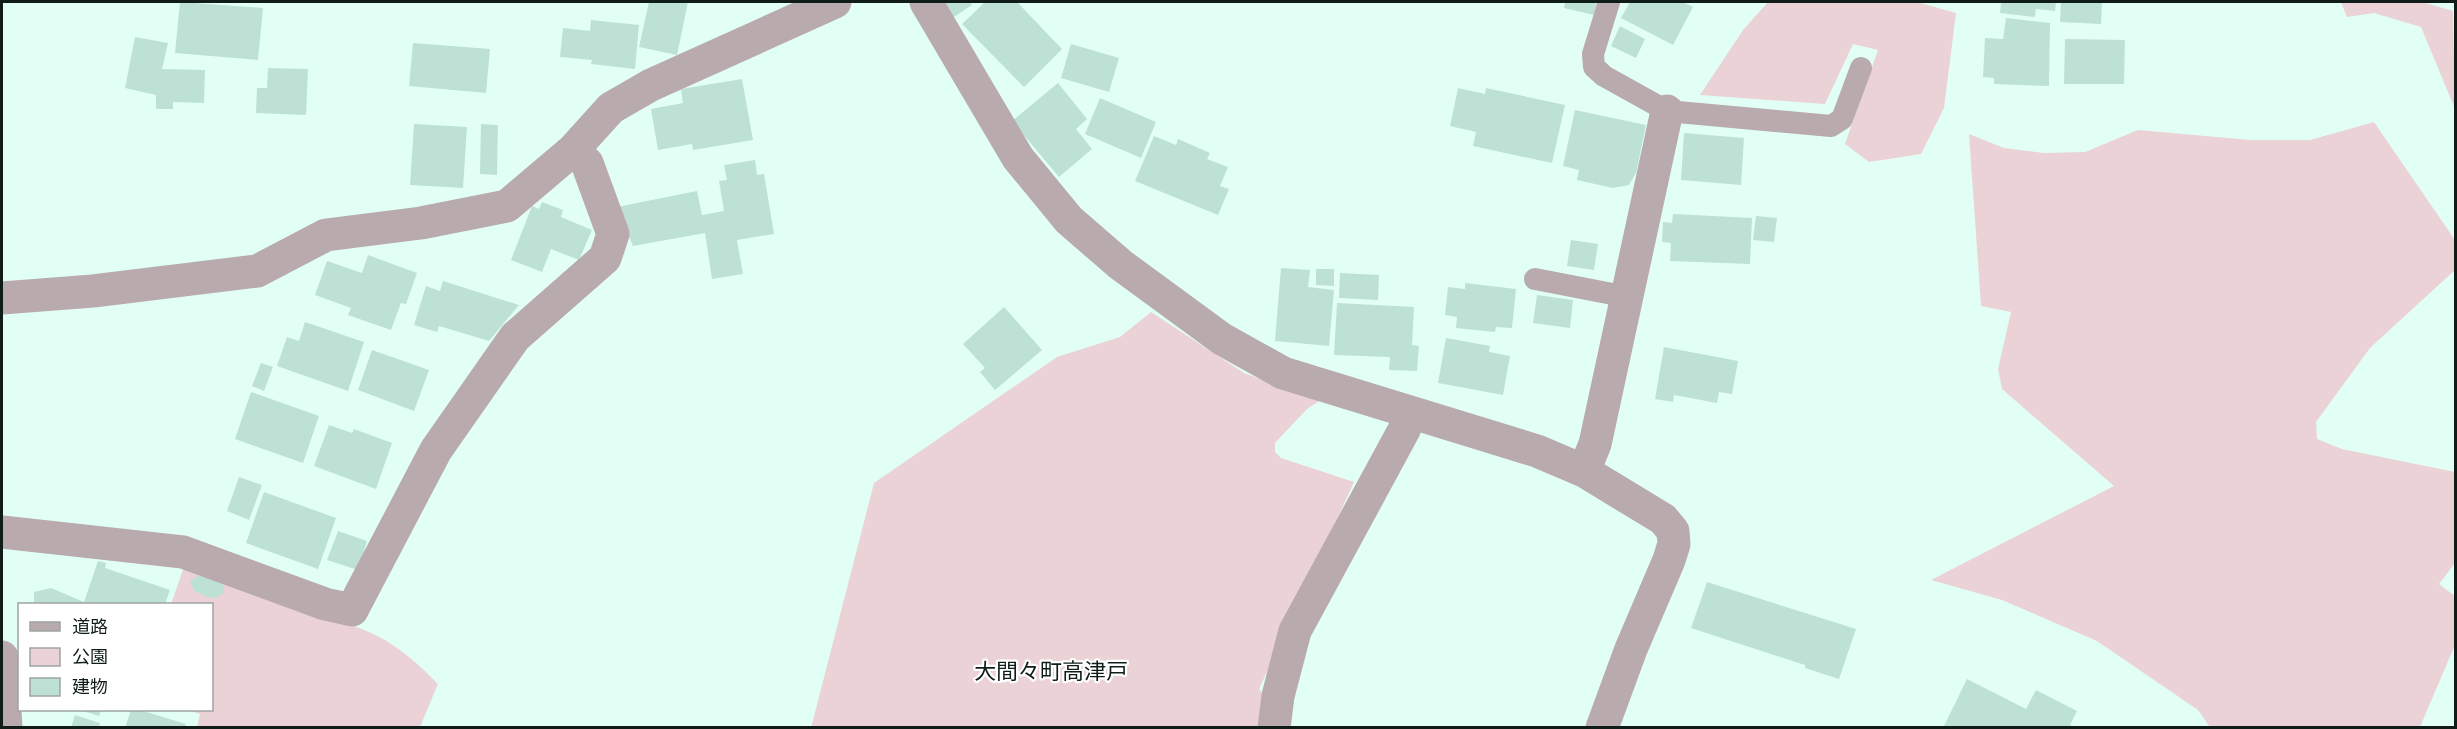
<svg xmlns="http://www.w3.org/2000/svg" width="2457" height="729" viewBox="0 0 2457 729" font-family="Georgia,'Noto Sans JP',serif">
<rect width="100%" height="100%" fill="#e2fff5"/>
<!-- green -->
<path fill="#ebd2d7" d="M 1768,2 L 1917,2 L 1956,13 L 1944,108 L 1921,154 L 1869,162 L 1845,144 L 1878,50 L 1853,44 L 1825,104 L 1700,95 L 1743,30 Z
M 2341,2 L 2422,2 L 2453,11 L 2455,109 L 2421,27 L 2374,13 L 2347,17 Z
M 2374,122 L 2455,240 L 2455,270 L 2370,348 L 2316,422 L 2317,439 L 2342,449 L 2455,472 L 2455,563 L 2439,584 L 2455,596 L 2455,645 L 2420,727 L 2210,727 L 2198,710 L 2097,641 L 2002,600 L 1931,580 L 2114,486 L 2002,389 L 1998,369 L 2011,312 L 1981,306 L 1969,134 L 2004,148 L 2044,153 L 2085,152 L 2138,130 L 2250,140 L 2310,140 Z
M 1151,312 L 1244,373 L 1319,401 L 1307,409 L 1275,443 L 1275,452 L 1281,458 L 1354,482 L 1259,689 L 1266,699 L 1264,727 L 811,728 L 874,483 L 1057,357 L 1120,337 Z
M 185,564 L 336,621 C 381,632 407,652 438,684 L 420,727 L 197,727 L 200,714 L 187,710 L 212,710 L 212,604 L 171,604 Z"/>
<!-- building -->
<path fill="#bee1d5" d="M 180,2 L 263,8 L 258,60 L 175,53 Z
M 649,2 L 688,2 L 677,55 L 639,47 Z
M 939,2 L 970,2 L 972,5 L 951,19 Z
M 985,2 L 1017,2 L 1062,49 L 1024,87 L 962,24 Z
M 1565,2 L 1597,2 L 1594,15 L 1564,8 Z
M 1630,2 L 1683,2 L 1693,7 L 1673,45 L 1621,18 Z
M 2001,2 L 2056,2 L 2055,11 L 2036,9 L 2035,17 L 2000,13 Z
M 2061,2 L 2102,2 L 2101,24 L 2060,22 Z
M 2006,18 L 2050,23 L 2049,86 L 1994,84 L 1994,78 L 1983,77 L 1985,38 L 2003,39 Z
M 591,20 L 639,25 L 635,69 L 591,64 L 592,60 L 560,57 L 563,28 L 590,31 Z
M 1620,26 L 1645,39 L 1636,58 L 1611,46 Z
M 135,37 L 168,43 L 162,69 L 205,70 L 204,103 L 173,102 L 173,109 L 156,109 L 156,95 L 125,88 Z
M 2065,39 L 2125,40 L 2124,84 L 2064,84 Z
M 413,43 L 490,49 L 486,93 L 409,86 Z
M 1071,44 L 1119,58 L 1109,92 L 1061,78 Z
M 268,68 L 308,69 L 306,115 L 256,113 L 257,88 L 267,88 Z
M 742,79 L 753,140 L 693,150 L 692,144 L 658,150 L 651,109 L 683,103 L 681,89 Z
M 1058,83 L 1087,119 L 1076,129 L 1092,149 L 1059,177 L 1012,121 Z
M 1458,88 L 1485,94 L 1486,88 L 1565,105 L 1552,163 L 1473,146 L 1476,132 L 1450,126 Z
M 1100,98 L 1156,122 L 1141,158 L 1085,134 Z
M 1575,110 L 1646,125 L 1636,173 L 1629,185 L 1613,188 L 1577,180 L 1579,170 L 1563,166 Z
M 414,124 L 467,127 L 463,188 L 410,185 Z
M 481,124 L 498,125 L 497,175 L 480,174 Z
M 1684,133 L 1744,138 L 1741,185 L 1681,180 Z
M 1154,136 L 1176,145 L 1178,139 L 1210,153 L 1207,159 L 1228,167 L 1220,186 L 1229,189 L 1218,215 L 1135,181 Z
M 755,160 L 757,175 L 764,174 L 774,234 L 737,240 L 743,274 L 712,279 L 705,233 L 633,246 L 617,207 L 697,191 L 702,215 L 724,211 L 719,181 L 727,180 L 724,165 Z
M 542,202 L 563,210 L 561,217 L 592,230 L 579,260 L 551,249 L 542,272 L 511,260 L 532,206 L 539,209 Z
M 1673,214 L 1752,218 L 1750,264 L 1670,261 L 1671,243 L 1662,242 L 1663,222 L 1672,223 Z
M 1756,216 L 1777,218 L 1774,242 L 1753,240 Z
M 1571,240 L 1598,244 L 1594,270 L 1567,266 Z
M 368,255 L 417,273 L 406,304 L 401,303 L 391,330 L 348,315 L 351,308 L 315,295 L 327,261 L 362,273 Z
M 1281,268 L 1310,270 L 1308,287 L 1334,290 L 1329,346 L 1275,341 Z
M 1316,269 L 1334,269 L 1334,286 L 1316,285 Z
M 1340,273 L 1379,275 L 1378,300 L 1339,298 Z
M 443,281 L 519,305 L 489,341 L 439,326 L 437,332 L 414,325 L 426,286 L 440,291 Z
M 1465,283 L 1516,289 L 1512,328 L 1496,327 L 1495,332 L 1456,328 L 1457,317 L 1445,315 L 1448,287 L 1465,289 Z
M 1537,295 L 1573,300 L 1570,328 L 1533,323 Z
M 1337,303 L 1414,307 L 1412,345 L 1419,346 L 1417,371 L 1389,370 L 1390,357 L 1334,355 Z
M 1004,307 L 1042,350 L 995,390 L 980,372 L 985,368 L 963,344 Z
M 305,322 L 364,342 L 348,391 L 277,366 L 287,337 L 299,341 Z
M 1446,338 L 1490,346 L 1489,352 L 1510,356 L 1503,395 L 1438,383 Z
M 1664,347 L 1738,361 L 1732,394 L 1719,392 L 1717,403 L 1674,395 L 1673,402 L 1655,399 Z
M 372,350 L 429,370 L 414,411 L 358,390 Z
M 261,363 L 273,367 L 264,391 L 252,386 Z
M 251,392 L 319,416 L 303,463 L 235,439 Z
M 329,425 L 352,433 L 354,429 L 392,443 L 376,489 L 314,466 Z
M 239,477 L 262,485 L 249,520 L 227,511 Z
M 264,492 L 336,518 L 318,569 L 246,543 Z
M 338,531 L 367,541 L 358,570 L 327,560 Z
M 98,561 L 106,563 L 105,568 L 170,590 L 165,604 L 34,604 L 34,592 L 51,588 L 84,602 Z
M 199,575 L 223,584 L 224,593 L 213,599 L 194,591 L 190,581 Z
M 1707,582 L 1856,629 L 1839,679 L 1805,668 L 1805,665 L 1691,628 Z
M 1967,679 L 2026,709 L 2036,690 L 2077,711 L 2070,725 L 2076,728 L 1943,728 Z
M 80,710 L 101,710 L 99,716 Z
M 131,710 L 140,710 L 186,724 L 185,728 L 125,728 Z
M 75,715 L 100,723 L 99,728 L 71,728 Z"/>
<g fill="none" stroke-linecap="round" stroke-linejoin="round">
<!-- lane -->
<path stroke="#b9aaad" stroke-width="22" d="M 1609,2 L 1593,54 L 1594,67 L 1604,76 L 1667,111 L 1831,126 L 1842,119 L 1861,68
M 1535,279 L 1628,297"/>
<!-- street -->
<path stroke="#b9aaad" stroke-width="33" d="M 926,2 L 1018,158 L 1069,220 L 1121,265 L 1222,339 L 1283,373 L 1537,451 L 1584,471 L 1663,519 L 1673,531 L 1674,544 L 1669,560 L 1631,649 L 1602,728
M 2,298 L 93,291 L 257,271 L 326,235 L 421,223 L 507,206 L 573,150 L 611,108 L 651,85 L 835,2
M 1584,471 L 1595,444 L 1667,111
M 2,532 L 183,552 L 325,604 L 352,610 L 436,450 L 515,337 L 605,258 L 613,234 L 587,163 L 573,150
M 2,657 L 6,728
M 1274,728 L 1278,696 L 1295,631 L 1404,430 L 1411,413"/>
</g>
<g text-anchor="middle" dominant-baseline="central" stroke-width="4.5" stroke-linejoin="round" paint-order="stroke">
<!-- quarter labels -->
<g font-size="22" fill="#0f1c18" stroke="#fff">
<text x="1051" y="669">大間々町高津戸</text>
</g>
</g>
<!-- border -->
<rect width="2457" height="729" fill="none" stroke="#0f1c18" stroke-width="6"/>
<!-- legend -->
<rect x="18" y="603" width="195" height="108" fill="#ffffff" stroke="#9fa4a3" stroke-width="1.5"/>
<rect x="30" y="622" width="30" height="9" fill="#b9aaad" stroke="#9fa4a3" stroke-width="1.5"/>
<text x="72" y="633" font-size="18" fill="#0f1c18">道路</text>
<rect x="30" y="648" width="30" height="18" fill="#ebd2d7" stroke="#9fa4a3" stroke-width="1.5"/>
<text x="72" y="663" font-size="18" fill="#0f1c18">公園</text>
<rect x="30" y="678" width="30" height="18" fill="#bee1d5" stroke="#9fa4a3" stroke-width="1.5"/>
<text x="72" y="693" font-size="18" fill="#0f1c18">建物</text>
</svg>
